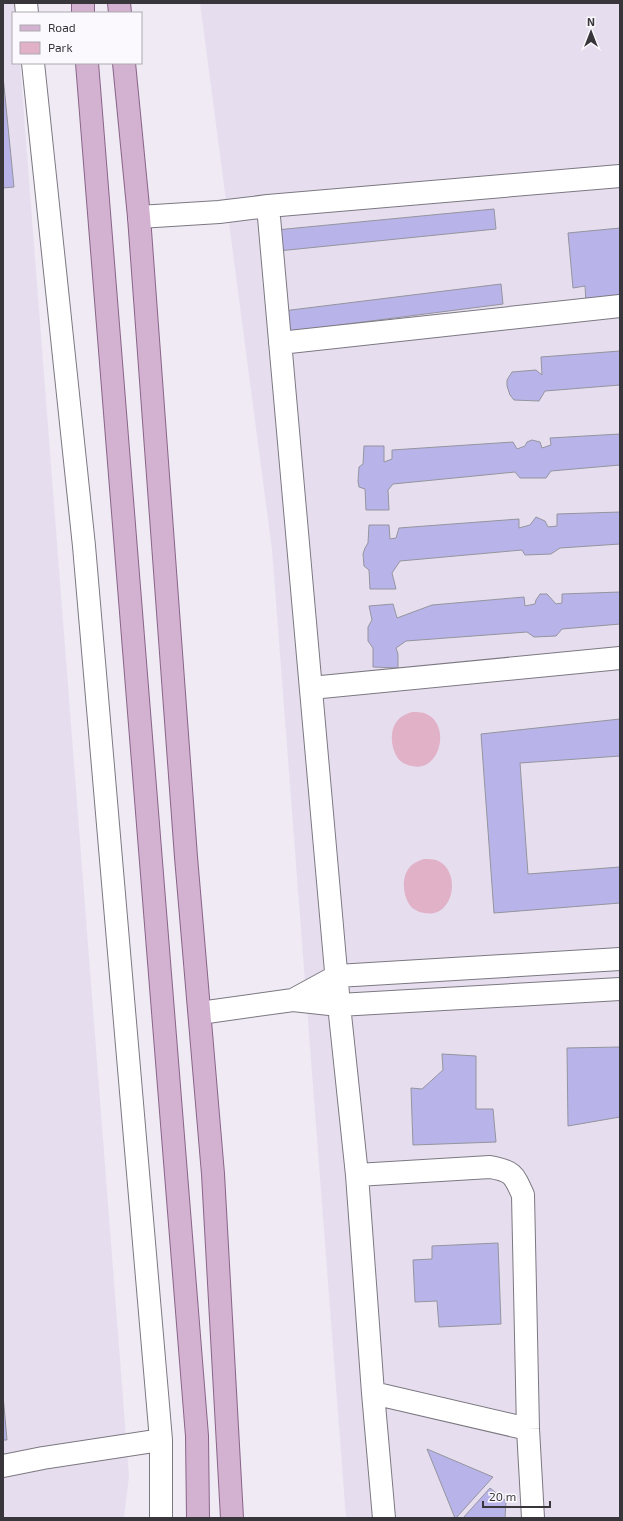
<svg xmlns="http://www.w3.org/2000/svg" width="623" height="1521" viewBox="0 0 623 1521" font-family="'Exo 2',sans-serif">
<rect width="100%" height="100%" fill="#efeaf4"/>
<!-- built -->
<path fill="#e6deef" d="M 3,3 L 16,3 L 17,13 L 13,13 L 13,63 L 20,63 L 129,1476 L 124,1518 L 3,1518 Z
M 200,3 L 620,3 L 620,1518 L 346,1518 L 272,550 Z"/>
<!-- green -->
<path fill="#e1b1c8" d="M 412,712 C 416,712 421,712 424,713 C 452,722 441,773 412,766 C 406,765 400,762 397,757 C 390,746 389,726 401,717 C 404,715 408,713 412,712 Z
M 424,859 C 428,859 433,859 436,860 C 462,869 455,919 424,913 C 418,912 412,909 409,904 C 402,893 401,873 413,864 C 416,862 420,860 424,859 Z"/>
<!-- building -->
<path fill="#b8b4e9" stroke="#95949e" d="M 3,76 L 14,187 L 3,188 Z
M 494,209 L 496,229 L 278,251 L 276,230 Z
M 620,228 L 620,300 L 586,303 L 585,286 L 573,288 L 568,233 Z
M 501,284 L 503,304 L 285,332 L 283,311 Z
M 620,351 L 620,385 L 545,391 L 539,401 L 514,400 L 510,395 L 507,386 L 507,380 L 512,372 L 536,370 L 542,375 L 541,357 Z
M 620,434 L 620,465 L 551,471 L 546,478 L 520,478 L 515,472 L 393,484 L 388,490 L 389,510 L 366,510 L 365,489 L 359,487 L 358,481 L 359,467 L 363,464 L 364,446 L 384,446 L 384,462 L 392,459 L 392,450 L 513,442 L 517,449 L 525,446 L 527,442 L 532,440 L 540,442 L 542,448 L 551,445 L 550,438 Z
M 620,512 L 620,544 L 560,548 L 551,554 L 525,555 L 522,550 L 400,561 L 392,573 L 396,589 L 370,589 L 369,570 L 364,566 L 363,554 L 365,548 L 368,543 L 369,525 L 389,525 L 390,539 L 396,538 L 399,528 L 519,519 L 519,528 L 530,525 L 536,517 L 545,521 L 548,527 L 557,526 L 557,514 Z
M 620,592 L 620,624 L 562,629 L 556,636 L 534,637 L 527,632 L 406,641 L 396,648 L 398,654 L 398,668 L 373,667 L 373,648 L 368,641 L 368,627 L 372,620 L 369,606 L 393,604 L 397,618 L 432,605 L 524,597 L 525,606 L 535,604 L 536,600 L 540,594 L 547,594 L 556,604 L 562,603 L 562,594 Z
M 620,719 L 620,756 L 520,763 L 528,874 L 620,867 L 620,903 L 494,913 L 481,734 Z
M 620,1047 L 620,1117 L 568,1126 L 567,1048 Z
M 442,1054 L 476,1056 L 476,1109 L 493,1109 L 496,1142 L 413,1145 L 411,1088 L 422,1089 L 443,1070 Z
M 498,1243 L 501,1324 L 439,1327 L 437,1301 L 415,1302 L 413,1260 L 432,1259 L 432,1246 Z
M 3,1395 L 7,1440 L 3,1440 Z
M 427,1449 L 493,1477 L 456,1518 L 455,1518 Z
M 490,1488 L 506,1501 L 505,1518 L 463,1518 Z"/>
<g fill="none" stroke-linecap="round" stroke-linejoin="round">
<defs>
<path id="minor" d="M 26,3 L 27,13
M 33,63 L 84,546 L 161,1440 L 161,1518
M 268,206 L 339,1005 L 357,1175 L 373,1393 L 384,1518
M 139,217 L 219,212 L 268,206 L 620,176
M 280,343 L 620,306
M 311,688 L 620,658
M 620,959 L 337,976 L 293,1000 L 339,1005 L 620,989
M 200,1013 L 293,1000
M 357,1175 L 490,1167 C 513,1171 514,1175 523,1195 L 528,1429 L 533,1518
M 373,1393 L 528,1429
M 3,1466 L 43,1458 L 161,1440"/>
<path id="major" d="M 83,3 L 83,13
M 119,3 L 120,13
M 87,63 L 197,1436 L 198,1518
M 124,63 L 139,217 L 186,857 L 213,1174 L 232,1518"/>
</defs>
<!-- minor casing -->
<use href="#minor" stroke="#7c7881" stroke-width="24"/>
<!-- major casing -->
<use href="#major" stroke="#896488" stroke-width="24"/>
<!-- minor -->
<use href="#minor" stroke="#fff" stroke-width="22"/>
<!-- major -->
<use href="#major" stroke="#d2b1d1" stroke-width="22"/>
</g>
<!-- border -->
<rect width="623" height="1521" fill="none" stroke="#38363a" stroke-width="8"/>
<!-- legend -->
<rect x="12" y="12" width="130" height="52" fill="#fbf8fe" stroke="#adaab0"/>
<rect x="20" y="25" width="20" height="6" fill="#d2b1d1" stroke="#adaab0"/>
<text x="48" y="32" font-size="12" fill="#38363a">Road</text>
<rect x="20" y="42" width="20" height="12" fill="#e1b1c8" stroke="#adaab0"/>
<text x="48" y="52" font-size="12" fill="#38363a">Park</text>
<!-- north arrow -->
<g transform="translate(591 32)" stroke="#fbf8fe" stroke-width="3" paint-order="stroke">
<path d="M0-3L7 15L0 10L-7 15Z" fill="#38363a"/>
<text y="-6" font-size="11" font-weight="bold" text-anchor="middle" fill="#38363a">N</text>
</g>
<!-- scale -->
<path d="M483 1501v6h67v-6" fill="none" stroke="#38363a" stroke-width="2"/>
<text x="489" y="1501" font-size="12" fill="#38363a" stroke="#fbf8fe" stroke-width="3" paint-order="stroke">20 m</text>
</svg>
